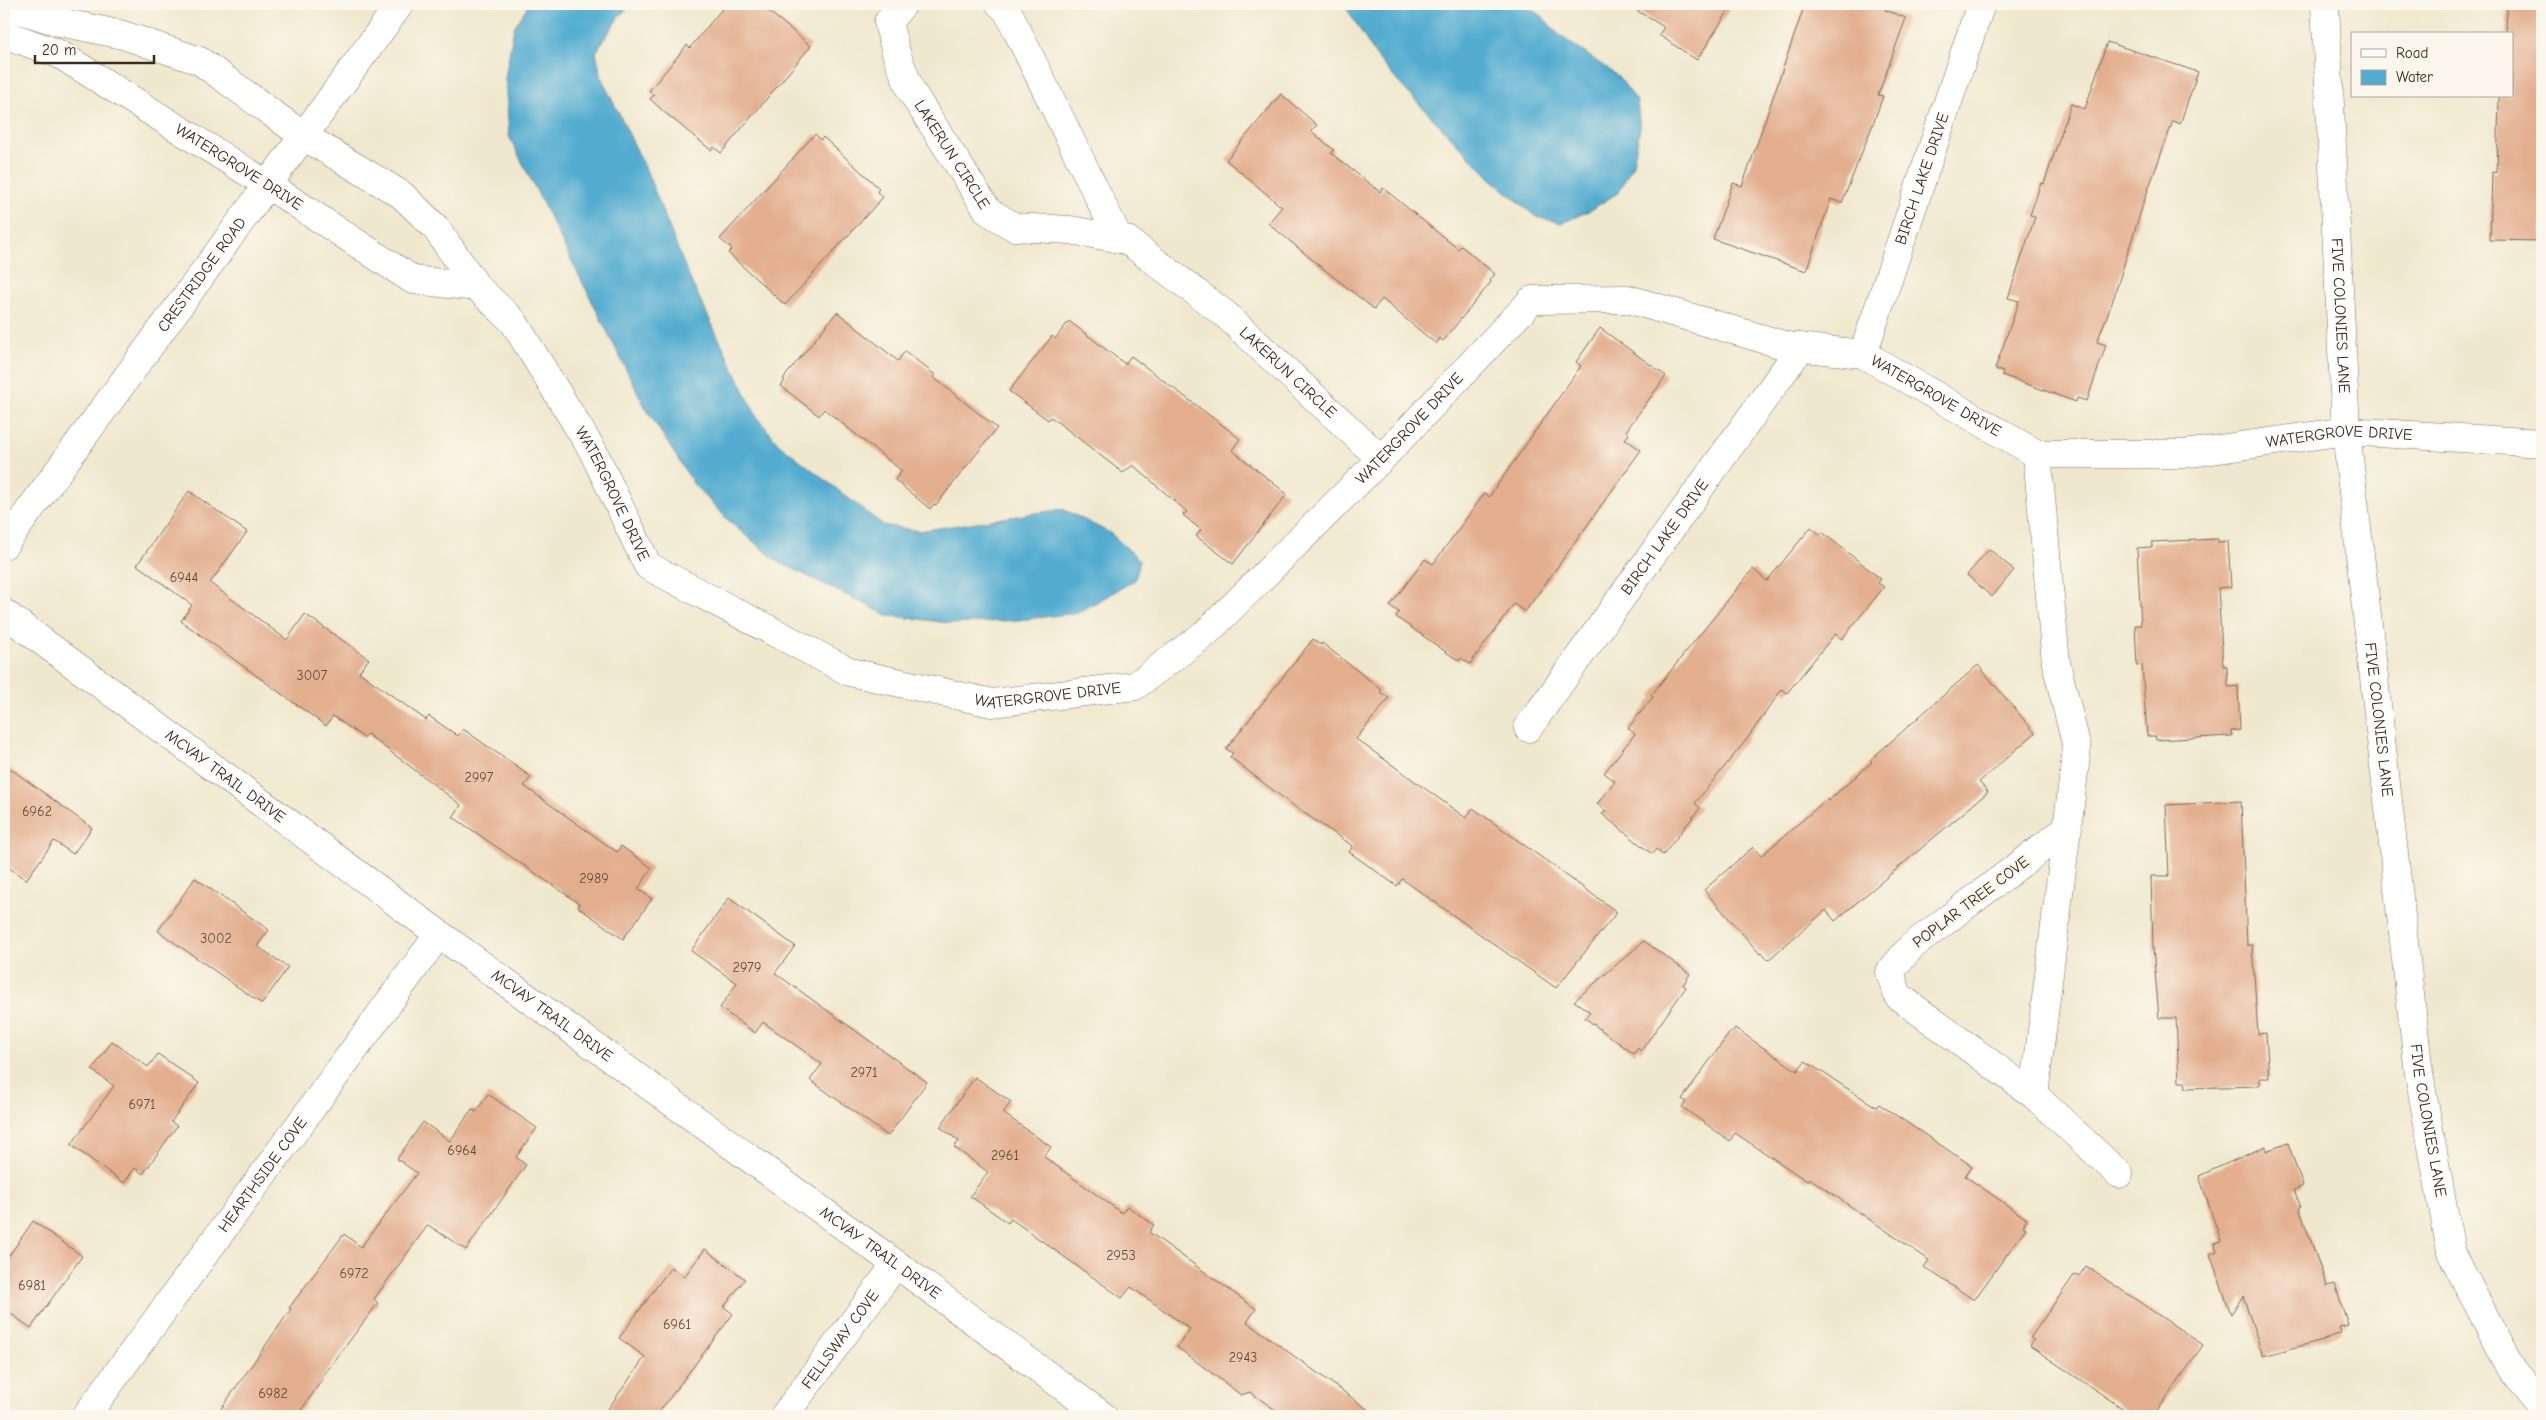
<svg xmlns="http://www.w3.org/2000/svg" width="2546" height="1420" viewBox="0 0 2546 1420" font-family="'Comic Neue',sans-serif">
<rect width="100%" height="100%" fill="#fbf7ec"/>
<filter id="ink" filterUnits="userSpaceOnUse"><feTurbulence type="fractalNoise" baseFrequency=".02" numOctaves="2"/><feDisplacementMap in="SourceGraphic" scale="10" xChannelSelector="R" yChannelSelector="G"/><feConvolveMatrix kernelMatrix="1 2 1 2 8 2 1 2 1" color-interpolation-filters="sRGB"/></filter>
<filter id="wash" filterUnits="userSpaceOnUse"><feTurbulence type="fractalNoise" baseFrequency=".0096" numOctaves="4" result="noise"/><feDisplacementMap in="SourceGraphic" scale="20" xChannelSelector="R" yChannelSelector="G"/><feGaussianBlur stdDeviation="1.12" result="paint"/><feColorMatrix in="noise" values="0 0 0 0 0 0 0 0 0 0 0 0 0 0 0 0 0 1.4 0 .05"/><feComposite in="paint" operator="in"/></filter>
<g filter="url(#wash)">
<rect width="100%" height="100%" fill="#f0e8ce"/>
<!-- water -->
<path fill="#52acd0" stroke="#466b77" d="M 529,4 L 631,4 L 618,18 L 596,52 L 601,77 L 645,167 L 689,277 L 757,417 L 778,443 L 883,525 L 919,531 L 1063,509 L 1110,533 L 1140,560 L 1135,580 L 1078,613 L 1018,620 L 956,624 L 887,615 L 777,561 L 731,523 L 695,486 L 645,407 L 509,136 L 505,78 L 514,27 Z
M 1344,4 L 1525,4 L 1542,16 L 1559,35 L 1618,76 L 1637,101 L 1640,128 L 1633,164 L 1619,192 L 1591,210 L 1562,223 L 1536,217 L 1489,177 L 1398,82 L 1376,56 Z"/>
<g id="blocks">
<!-- building -->
<path fill="#e3ae8e" d="M 726,4 L 760,4 L 811,46 L 721,153 L 714,147 L 711,150 L 663,111 L 650,99 L 654,95 L 649,91 L 687,45 L 690,48 Z
M 1626,4 L 1733,4 L 1697,60 L 1659,35 L 1664,27 Z
M 1805,4 L 1887,4 L 1885,10 L 1906,18 L 1878,95 L 1883,96 L 1873,124 L 1842,203 L 1831,199 L 1806,271 L 1713,239 L 1733,183 L 1742,186 L 1749,167 Z
M 2507,4 L 2542,4 L 2542,241 L 2490,240 L 2492,172 L 2497,173 L 2499,96 L 2512,96 L 2512,34 L 2506,34 Z
M 2107,42 L 2198,72 L 2180,124 L 2173,121 L 2143,204 L 2112,303 L 2097,342 L 2106,345 L 2087,401 L 2077,398 L 2076,402 L 2002,375 L 2003,372 L 1995,369 L 2019,301 L 2008,298 L 2035,217 L 2030,215 L 2041,183 L 2044,184 L 2071,104 L 2085,109 Z
M 1281,94 L 1317,125 L 1311,131 L 1334,150 L 1331,153 L 1380,192 L 1383,188 L 1458,249 L 1461,246 L 1495,274 L 1490,280 L 1491,282 L 1443,341 L 1440,338 L 1436,344 L 1382,299 L 1374,309 L 1315,262 L 1268,223 L 1282,207 L 1226,160 Z
M 815,134 L 821,140 L 823,137 L 879,188 L 877,192 L 883,197 L 785,305 L 728,253 L 732,249 L 720,239 Z
M 837,312 L 898,361 L 905,351 L 935,375 L 933,377 L 997,428 L 936,505 L 934,504 L 930,509 L 895,480 L 902,471 L 824,409 L 819,416 L 781,386 L 785,380 L 783,379 Z
M 1069,321 L 1125,364 L 1131,356 L 1225,427 L 1240,439 L 1232,450 L 1287,494 L 1233,564 L 1196,536 L 1201,530 L 1183,515 L 1187,512 L 1133,465 L 1123,473 L 1051,417 L 1048,420 L 1009,391 L 1052,336 L 1055,339 Z
M 1600,328 L 1666,376 L 1626,431 L 1629,434 L 1625,439 L 1641,450 L 1525,612 L 1514,604 L 1470,664 L 1461,658 L 1459,661 L 1396,617 L 1399,612 L 1390,606 L 1425,559 L 1433,564 L 1485,493 L 1489,497 L 1581,366 L 1576,362 Z
M 189,491 L 247,532 L 210,583 L 287,640 L 305,614 L 369,659 L 359,672 L 426,720 L 429,716 L 458,736 L 463,729 L 531,777 L 524,786 L 617,852 L 621,846 L 652,868 L 638,889 L 652,899 L 623,939 L 578,907 L 580,904 L 453,817 L 461,805 L 367,734 L 364,738 L 333,716 L 326,726 L 181,621 L 192,605 L 137,565 Z
M 1811,527 L 1820,535 L 1822,532 L 1881,579 L 1878,583 L 1884,587 L 1842,639 L 1835,634 L 1787,693 L 1782,689 L 1747,739 L 1695,803 L 1700,808 L 1663,855 L 1656,849 L 1652,854 L 1602,814 L 1606,811 L 1597,804 L 1615,781 L 1604,773 L 1635,734 L 1628,728 L 1653,697 L 1651,695 L 1753,569 L 1767,581 Z
M 2218,539 L 2218,542 L 2228,541 L 2231,587 L 2218,588 L 2223,666 L 2227,666 L 2228,687 L 2238,686 L 2240,730 L 2231,731 L 2232,736 L 2156,740 L 2155,736 L 2147,736 L 2142,665 L 2137,666 L 2135,625 L 2141,625 L 2137,548 L 2152,547 L 2152,542 Z
M 1989,549 L 2014,570 L 1992,597 L 1967,575 Z
M 1313,639 L 1321,645 L 1322,643 L 1382,690 L 1380,692 L 1389,698 L 1356,739 L 1466,818 L 1473,808 L 1617,912 L 1556,988 L 1402,879 L 1397,886 L 1349,852 L 1353,846 L 1291,804 L 1230,757 L 1233,753 L 1226,749 Z
M 1978,665 L 2035,733 L 1979,782 L 1988,792 L 1835,921 L 1826,910 L 1768,960 L 1762,952 L 1760,954 L 1704,890 L 1753,847 L 1761,856 L 1827,799 L 1828,801 L 1872,762 L 1870,760 Z
M 4,764 L 92,828 L 73,854 L 54,841 L 26,880 L 4,864 Z
M 2241,801 L 2247,945 L 2252,945 L 2258,1034 L 2266,1033 L 2269,1078 L 2260,1078 L 2260,1086 L 2186,1088 L 2185,1082 L 2179,1082 L 2176,1018 L 2159,1018 L 2153,948 L 2151,876 L 2169,876 L 2166,805 Z
M 195,878 L 269,930 L 257,946 L 288,967 L 262,1004 L 158,931 Z
M 729,898 L 795,946 L 775,973 L 927,1082 L 888,1136 L 810,1080 L 822,1064 L 763,1022 L 755,1033 L 720,1008 L 737,983 L 691,951 Z
M 1644,941 L 1690,974 L 1683,985 L 1686,987 L 1641,1051 L 1638,1048 L 1634,1054 L 1585,1018 L 1590,1012 L 1574,1001 Z
M 1735,1028 L 1797,1071 L 1805,1061 L 1876,1107 L 1879,1104 L 1972,1166 L 1965,1176 L 2027,1219 L 2023,1226 L 2026,1228 L 1974,1300 L 1924,1267 L 1929,1260 L 1809,1178 L 1807,1181 L 1735,1133 L 1730,1141 L 1682,1107 L 1686,1102 L 1682,1099 L 1730,1032 L 1731,1033 Z
M 112,1041 L 148,1067 L 158,1054 L 199,1083 L 171,1122 L 177,1126 L 143,1174 L 135,1168 L 124,1183 L 71,1145 L 114,1086 L 92,1070 Z
M 975,1077 L 1011,1102 L 1003,1113 L 1051,1147 L 1044,1157 L 1122,1213 L 1127,1206 L 1154,1225 L 1149,1232 L 1256,1309 L 1247,1322 L 1377,1416 L 1284,1416 L 1250,1392 L 1241,1395 L 1177,1347 L 1190,1329 L 1131,1287 L 1122,1298 L 1011,1219 L 1008,1223 L 970,1196 L 988,1172 L 954,1147 L 959,1141 L 940,1127 Z
M 488,1094 L 537,1128 L 516,1157 L 526,1165 L 466,1250 L 428,1225 L 374,1299 L 378,1303 L 323,1376 L 324,1377 L 297,1416 L 216,1416 L 291,1309 L 289,1308 L 344,1234 L 361,1247 L 417,1173 L 397,1159 L 423,1122 L 450,1141 L 472,1109 L 476,1112 Z
M 2288,1143 L 2303,1186 L 2294,1190 L 2301,1207 L 2299,1208 L 2327,1286 L 2335,1284 L 2348,1325 L 2339,1327 L 2341,1333 L 2323,1340 L 2263,1356 L 2243,1296 L 2231,1314 L 2210,1254 L 2217,1251 L 2214,1243 L 2221,1241 L 2199,1176 L 2266,1146 L 2266,1151 Z
M 33,1221 L 82,1256 L 31,1328 L 4,1309 L 4,1263 Z
M 705,1249 L 745,1279 L 724,1307 L 733,1314 L 656,1416 L 603,1416 L 645,1357 L 619,1338 L 671,1267 L 684,1277 Z
M 2086,1266 L 2203,1345 L 2154,1416 L 2134,1416 L 2030,1346 L 2034,1340 L 2030,1338 L 2075,1274 L 2079,1276 Z"/>
</g>
</g>
<g filter="url(#ink)">
<use href="#blocks" fill-opacity="0" stroke="#7a6c5c" stroke-width="1"/>
<g fill="none" stroke-linecap="round" stroke-linejoin="round">
<defs>
<g id="street">
<path id="s1" d="M 903,4 L 888,22 L 896,53 L 911,91 L 988,211 L 1014,227 L 1070,230 L 1127,240 L 1226,315 L 1381,459"/>
<path d="M 1000,4 L 1007,10 L 1119,239"/>
<path id="s2" d="M 4,5 L 60,22 L 123,35 L 200,61 L 305,137 L 402,195 L 435,227 L 477,287 L 513,321 L 593,451 L 648,566 L 850,672 L 992,703 L 1135,686 L 1206,633 L 1381,459 L 1532,300 L 1628,299 L 1787,346 L 1863,354 L 2037,454 L 2184,454 L 2346,431 L 2542,443"/>
<path id="s3" d="M 4,34 L 59,54 L 268,185 L 413,280 L 477,287"/>
<path id="s4" d="M 1863,354 L 1981,4"/>
<path id="s5" d="M 4,613 L 439,934 L 896,1264 L 1103,1416"/>
<path id="s6" d="M 1528,728 L 1801,347"/>
<path d="M 2068,828 L 1911,947 L 1890,972 L 1898,996 L 2034,1095 L 2119,1174"/>
<path d="M 2034,1095 L 2077,748 L 2056,663 L 2037,454"/>
<path id="s7" d="M 86,1416 L 439,934"/>
<path id="s8" d="M 784,1416 L 896,1264"/>
</g>
<g id="secondary">
<path id="s9" d="M 2325,4 L 2346,431 L 2419,1074 L 2451,1252 L 2512,1370 L 2542,1406"/>
<path id="s10" d="M 4,545 L 400,4"/>
</g>
</defs>
<!-- street casing -->
<use href="#street" stroke="#7a6c5c" stroke-width="29"/>
<!-- secondary casing -->
<use href="#secondary" stroke="#7a6c5c" stroke-width="29"/>
<!-- street -->
<use href="#street" stroke="#fff" stroke-width="28"/>
<!-- secondary -->
<use href="#secondary" stroke="#fff" stroke-width="28"/>
</g>
</g>
<g text-anchor="middle" dominant-baseline="central" stroke-width="5" stroke-linejoin="round" paint-order="stroke">
<!-- number labels -->
<g font-size="14" fill="#654b3a">
<text x="184" y="577">6944</text>
<text x="312" y="675">3007</text>
<text x="479" y="777">2997</text>
<text x="37" y="811">6962</text>
<text x="594" y="878">2989</text>
<text x="216" y="938">3002</text>
<text x="747" y="967">2979</text>
<text x="864" y="1072">2971</text>
<text x="142" y="1104">6971</text>
<text x="462" y="1150">6964</text>
<text x="1005" y="1155">2961</text>
<text x="1121" y="1255">2953</text>
<text x="354" y="1273">6972</text>
<text x="32" y="1285">6981</text>
<text x="677" y="1324">6961</text>
<text x="1243" y="1357">2943</text>
<text x="273" y="1393">6982</text>
</g>
<!-- street labels -->
<g font-size="16" fill="#3b2a1e" stroke="#fbf7ec">
<text stroke="none"><textPath href="#s1" startOffset="172">LAKERUN CIRCLE</textPath></text>
<text stroke="none"><textPath href="#s3" startOffset="271">WATERGROVE DRIVE</textPath></text>
<text stroke="none"><textPath href="#s4" startOffset="185">BIRCH LAKE DRIVE</textPath></text>
<text stroke="none"><textPath href="#s10" startOffset="335">CRESTRIDGE ROAD</textPath></text>
<text stroke="none"><textPath href="#s9" startOffset="312">FIVE COLONIES LANE</textPath></text>
<text stroke="none"><textPath href="#s1" startOffset="592">LAKERUN CIRCLE</textPath></text>
<text stroke="none"><textPath href="#s2" startOffset="2390">WATERGROVE DRIVE</textPath></text>
<text stroke="none"><textPath href="#s2" startOffset="1790">WATERGROVE DRIVE</textPath></text>
<text stroke="none"><textPath href="#s2" startOffset="2810">WATERGROVE DRIVE</textPath></text>
<text stroke="none"><textPath href="#s2" startOffset="815">WATERGROVE DRIVE</textPath></text>
<text stroke="none"><textPath href="#s6" startOffset="235">BIRCH LAKE DRIVE</textPath></text>
<text stroke="none"><textPath href="#s2" startOffset="1325">WATERGROVE DRIVE</textPath></text>
<text stroke="none"><textPath href="#s9" startOffset="718">FIVE COLONIES LANE</textPath></text>
<text stroke="none"><textPath href="#s5" startOffset="275">MCVAY TRAIL DRIVE</textPath></text>
<text transform="translate(1971 902) rotate(-37)">POPLAR TREE COVE</text>
<text stroke="none"><textPath href="#s5" startOffset="680">MCVAY TRAIL DRIVE</textPath></text>
<text stroke="none"><textPath href="#s9" startOffset="1122">FIVE COLONIES LANE</textPath></text>
<text stroke="none"><textPath href="#s7" startOffset="299">HEARTHSIDE COVE</textPath></text>
<text stroke="none"><textPath href="#s5" startOffset="1085">MCVAY TRAIL DRIVE</textPath></text>
<text stroke="none"><textPath href="#s8" startOffset="95">FELLSWAY COVE</textPath></text>
</g>
</g>
<!-- margin -->
<rect width="2546" height="1420" fill="none" stroke="#fbf7ec" stroke-width="20"/>
<!-- legend -->
<rect x="2351" y="32" width="162" height="65" fill="#fbf7ec" stroke="#aea59a"/>
<rect x="2361" y="49" width="25" height="8" fill="#ffffff" stroke="#aea59a"/>
<text x="2396" y="58" font-size="15" fill="#3b2a1e">Road</text>
<rect x="2361" y="70" width="25" height="15" fill="#52acd0" stroke="#aea59a"/>
<text x="2396" y="82" font-size="15" fill="#3b2a1e">Water</text>
<!-- scale -->
<path d="M35 55v8h119v-8" fill="none" stroke="#3b2a1e" stroke-width="2.5"/>
<text x="42" y="55" font-size="15" fill="#3b2a1e" stroke="#fbf7ec" stroke-width="4" paint-order="stroke">20 m</text>
</svg>
